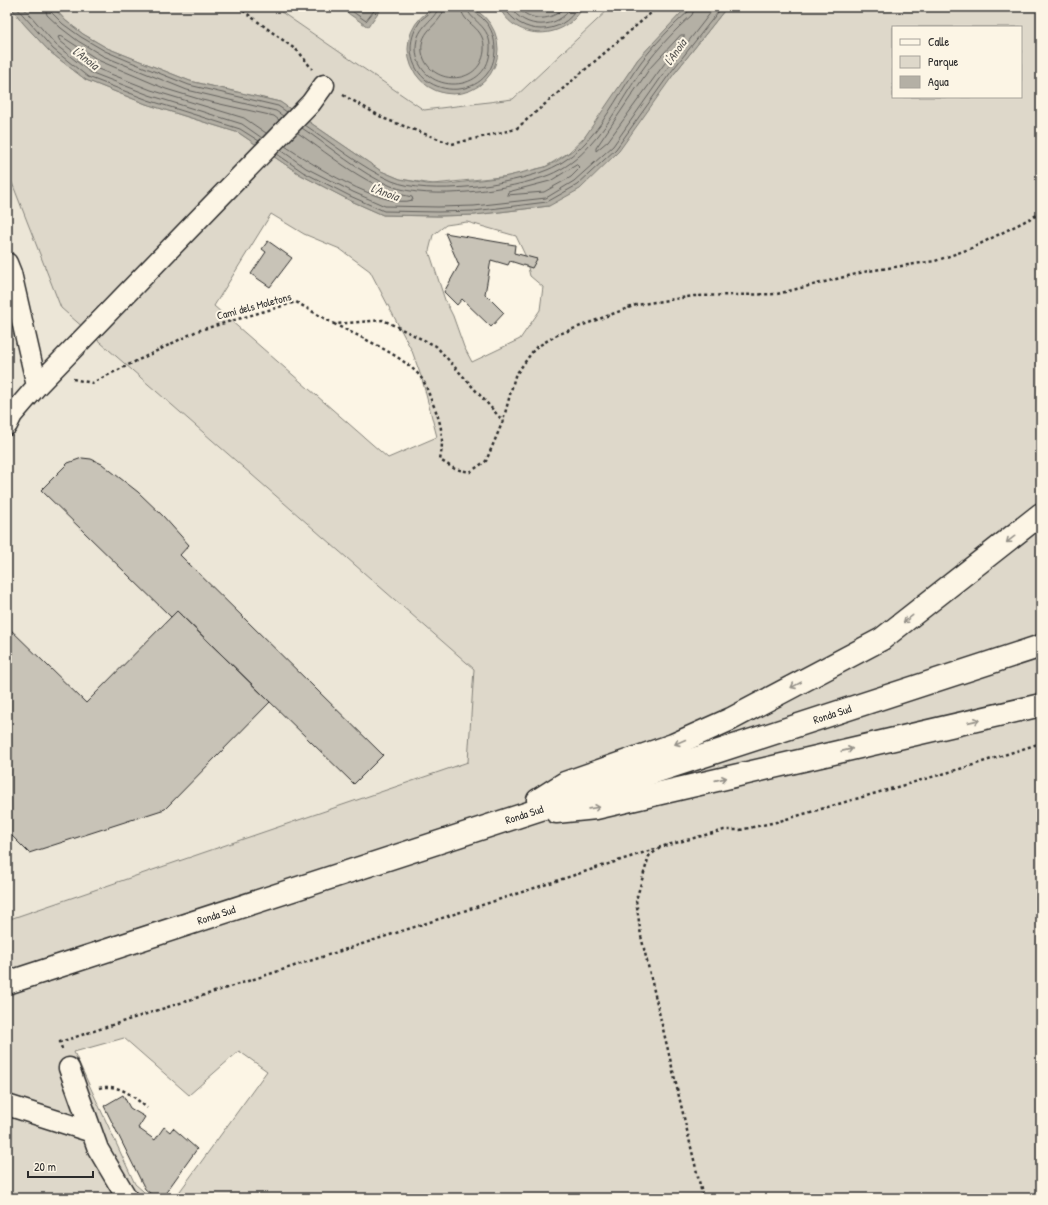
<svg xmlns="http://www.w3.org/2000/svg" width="1048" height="1205" viewBox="0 0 1048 1205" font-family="'Patrick Hand',sans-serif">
<rect width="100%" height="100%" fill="#fcf5e5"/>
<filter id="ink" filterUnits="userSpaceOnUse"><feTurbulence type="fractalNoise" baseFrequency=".025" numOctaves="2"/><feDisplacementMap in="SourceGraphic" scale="8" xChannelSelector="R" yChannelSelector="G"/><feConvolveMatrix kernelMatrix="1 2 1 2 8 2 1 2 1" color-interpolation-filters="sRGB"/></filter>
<g filter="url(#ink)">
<!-- built -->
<path fill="#ece6d7" d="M 274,7 L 611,7 L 513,99 L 424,110 Z
M 7,170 L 61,308 L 474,669 L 469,762 L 7,920 Z"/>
<!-- green -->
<path fill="#ded8ca" stroke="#84827a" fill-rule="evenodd" d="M 7,7 L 11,7 L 23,23 L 50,52 L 86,80 L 146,104 L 239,133 L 301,175 L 349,200 L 383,215 L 438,216 L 475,215 L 549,206 L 674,74 L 727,7 L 1041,7 L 1041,1198 L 175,1198 L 267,1071 L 239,1051 L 189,1095 L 124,1038 L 74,1052 L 135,1184 L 151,1198 L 7,1198 L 7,920 L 468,762 L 474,669 L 61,308 L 7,170 ZM 893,27 L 1021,27 L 1021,97 L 893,97 ZM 271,214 L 304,234 L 340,249 L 370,271 L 412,351 L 422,379 L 437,437 L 388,458 L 214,306 ZM 467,222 L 516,236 L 525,255 L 530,276 L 543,287 L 540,310 L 520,339 L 472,362 L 464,347 L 453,316 L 445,300 L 429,251 L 433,235 L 446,225 Z
M 53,7 L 274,7 L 424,110 L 513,99 L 611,7 L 688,7 L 638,59 L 593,127 L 584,138 L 568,153 L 545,167 L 510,176 L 433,184 L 400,179 L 381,171 L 280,102 L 190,81 L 107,48 L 83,34 L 66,21 Z"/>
<!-- water -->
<path fill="#b4b0a5" stroke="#7d7b74" d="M408 49a45 45 0 1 1 90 0a45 45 0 1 1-90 0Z
M 11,7 L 53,7 L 66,21 L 83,34 L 107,48 L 190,81 L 280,102 L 381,171 L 400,179 L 427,184 L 448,184 L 504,177 L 545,167 L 557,161 L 573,150 L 584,138 L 638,59 L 681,13 L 688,7 L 727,7 L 674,74 L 619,151 L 580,189 L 549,206 L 475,215 L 438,216 L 383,215 L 349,200 L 301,175 L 239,133 L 146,104 L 86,80 L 50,52 L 23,23 Z
M 339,7 L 382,7 L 368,27 Z
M 499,7 L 583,7 C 565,41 516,42 499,7 Z"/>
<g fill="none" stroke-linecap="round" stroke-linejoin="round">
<!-- shore -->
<path stroke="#62605c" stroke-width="1" d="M 16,7 L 53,49 L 88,77 L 148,100 L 240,129 L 259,141
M 23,7 L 56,45 L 90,72 L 149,95 L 242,124 L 262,138
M 45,7 L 47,15 L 61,28 L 78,41 L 103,56 L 187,90 L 276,111 L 283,116
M 50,7 L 51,12 L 63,24 L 81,37 L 105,51 L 131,62 L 189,85 L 278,106 L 287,112
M 346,7 L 366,21 L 377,7
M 433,7 C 432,13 425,16 421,20 C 415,28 411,38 411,48 C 412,101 492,104 495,51 C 495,39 492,28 484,20 C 480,15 473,13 472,7
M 438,7 C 437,20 416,25 416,48 C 416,94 487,97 490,51 C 492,24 468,21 467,7
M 444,7 C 443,25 419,28 422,52 C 428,86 480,87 484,51 C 486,25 462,26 461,7
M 504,7 C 520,36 562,37 578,7
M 510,7 C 525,30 557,30 572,7
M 517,7 C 531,22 551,22 565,7
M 681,35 L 684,35 L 684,37 L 608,141 L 596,151 L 596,148 L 650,68 Z
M 305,125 C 332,143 362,168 392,181 C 428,196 511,185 547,170 C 562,164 575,154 586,142 C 608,118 622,88 641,62 C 654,45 672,26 689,11 L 690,7
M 302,128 C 329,146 361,174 391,186 C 429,201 511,190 549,175 C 564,169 579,158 590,145 C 612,122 626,91 645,66 C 658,48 676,29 692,15 L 695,7
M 266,133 L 244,118 L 151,90 L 93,67 L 60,41 L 58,37 L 61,36 L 100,61 L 166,89 L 202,100 L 274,116 L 279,120
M 285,146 C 310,163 383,210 413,200 L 412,197 C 369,189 333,157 298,133
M 281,150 L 306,168 L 353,192 L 385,206 L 438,207 L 474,206 L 546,198 L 574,181 L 613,146 L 667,69 L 715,7
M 277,154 L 303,172 L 350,196 L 384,211 L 438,212 L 474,211 L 547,202 L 577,185 L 616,149 L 671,72 L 722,7
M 577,165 L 580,168 L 571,177 L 544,192 L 507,195 L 508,192 L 550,181 Z"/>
</g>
<!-- building -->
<path fill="#c8c3b7" stroke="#2b2b2b" d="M 445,233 L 515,245 L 514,253 L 537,259 L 532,268 L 510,261 L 508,265 L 491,260 L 485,294 L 504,313 L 491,327 L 462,299 L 457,305 L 444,292 L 459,265 Z
M 268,241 L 292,258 L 270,287 L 251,274 L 266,252 L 262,249 Z
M 82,458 L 91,459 L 102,464 L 138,492 L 163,516 L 189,545 L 180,555 L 383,755 L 354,784 L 177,611 L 171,617 L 41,490 L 68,463 Z
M 177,611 L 270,702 L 165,809 L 29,853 L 7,831 L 7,626 L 86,703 Z
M 123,1095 L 130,1108 L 145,1117 L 138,1128 L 155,1140 L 164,1127 L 170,1132 L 173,1128 L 197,1149 L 162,1198 L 156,1198 L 145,1189 L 104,1106 Z"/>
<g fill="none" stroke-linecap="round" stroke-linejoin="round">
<defs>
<path id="minor" d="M 7,263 L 11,273 L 37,386 L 12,415 L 7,425
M 37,386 L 311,103 L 324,85
M 69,1068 L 98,1149 L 127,1198
M 7,1105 L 92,1132"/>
<g id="trunk">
<path d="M 538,800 L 565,783 L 673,745 L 731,719 L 882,639 L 1041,514"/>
<path d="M 556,812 L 596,808 L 1041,705"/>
<path id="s1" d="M 7,983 L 1041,646"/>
</g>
</defs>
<!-- minor casing -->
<use href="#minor" stroke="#2b2b2b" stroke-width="23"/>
<!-- trunk casing -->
<use href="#trunk" stroke="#2b2b2b" stroke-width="25"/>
<!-- path -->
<path stroke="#2b2b2b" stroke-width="2.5" stroke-dasharray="3 3" stroke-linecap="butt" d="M 238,7 L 299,52 L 312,69
M 343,95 L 385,119 L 452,144 L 516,129 L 658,7
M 334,324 C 358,336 407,357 422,379 C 427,386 429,396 433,404 C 442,424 444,439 440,460 L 455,469 L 470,472 L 486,461 L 503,421 L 515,376 L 535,348 L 557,335 L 636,305 L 694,296 L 777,294 L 868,271 L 935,261 L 972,248 L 1041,213
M 73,379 L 92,383 L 197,331 L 296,302 L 334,324 L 383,320 L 436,346 L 503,421
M 660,848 L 649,856 L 636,900 L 641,936 L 703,1198
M 62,1049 L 60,1042 L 664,846 L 724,830 L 740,830 L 776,822 L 970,766 L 1041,743
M 99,1088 C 119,1083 133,1096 147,1108"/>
<!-- minor -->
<use href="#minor" stroke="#fcf5e5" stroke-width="20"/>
<!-- trunk -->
<use href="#trunk" stroke="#fcf5e5" stroke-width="22"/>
</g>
<!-- one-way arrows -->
<defs><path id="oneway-shaft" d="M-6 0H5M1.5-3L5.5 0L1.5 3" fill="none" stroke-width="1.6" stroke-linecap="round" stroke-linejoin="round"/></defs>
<g stroke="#949088">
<use href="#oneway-shaft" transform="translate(1011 539) rotate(142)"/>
<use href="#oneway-shaft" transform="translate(908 619) rotate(142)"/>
<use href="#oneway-shaft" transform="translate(796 685) rotate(152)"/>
<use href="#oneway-shaft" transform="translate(974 721) rotate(-13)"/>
<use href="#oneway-shaft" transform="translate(680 742) rotate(156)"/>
<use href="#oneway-shaft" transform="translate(847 750) rotate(-13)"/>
<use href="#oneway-shaft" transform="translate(721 779) rotate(-13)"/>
<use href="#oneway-shaft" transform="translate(594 808) rotate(-8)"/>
</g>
</g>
<g text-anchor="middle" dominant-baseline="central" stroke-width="4" stroke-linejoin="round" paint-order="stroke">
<!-- street labels -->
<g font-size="11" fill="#2b2b2b" stroke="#fcf5e5">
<text transform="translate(254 306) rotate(-15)">Camí dels Moletons</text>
<text stroke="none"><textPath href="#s1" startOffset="868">Ronda Sud</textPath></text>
<text stroke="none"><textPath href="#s1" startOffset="544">Ronda Sud</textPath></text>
<text stroke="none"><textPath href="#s1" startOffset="220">Ronda Sud</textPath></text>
</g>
<!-- water labels -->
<g font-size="12" font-style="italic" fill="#545350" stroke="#fcf5e5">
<text transform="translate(675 52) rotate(-55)">l'Anoia</text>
<text transform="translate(86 58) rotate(37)">l'Anoia</text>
<text transform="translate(385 192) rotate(19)">l'Anoia</text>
</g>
</g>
<!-- margin -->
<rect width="1048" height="1205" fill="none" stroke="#fcf5e5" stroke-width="24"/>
<rect x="12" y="12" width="1024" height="1181" fill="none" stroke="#2b2b2b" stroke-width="1.5" filter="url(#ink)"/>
<!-- legend -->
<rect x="892" y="26" width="130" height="72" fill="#fcf5e5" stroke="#a8a49b"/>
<rect x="900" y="39" width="20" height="6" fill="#fcf5e5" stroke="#a8a49b"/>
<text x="928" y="46" font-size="12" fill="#2b2b2b">Calle</text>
<rect x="900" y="56" width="20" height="12" fill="#ded8ca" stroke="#a8a49b"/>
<text x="928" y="66" font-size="12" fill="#2b2b2b">Parque</text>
<rect x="900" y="76" width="20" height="12" fill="#b4b0a5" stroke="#a8a49b"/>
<text x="928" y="86" font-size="12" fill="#2b2b2b">Agua</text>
<!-- scale -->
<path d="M28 1171v6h65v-6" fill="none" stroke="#2b2b2b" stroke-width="2"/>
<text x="34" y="1171" font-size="12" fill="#2b2b2b" stroke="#fcf5e5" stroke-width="3" paint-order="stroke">20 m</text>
</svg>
